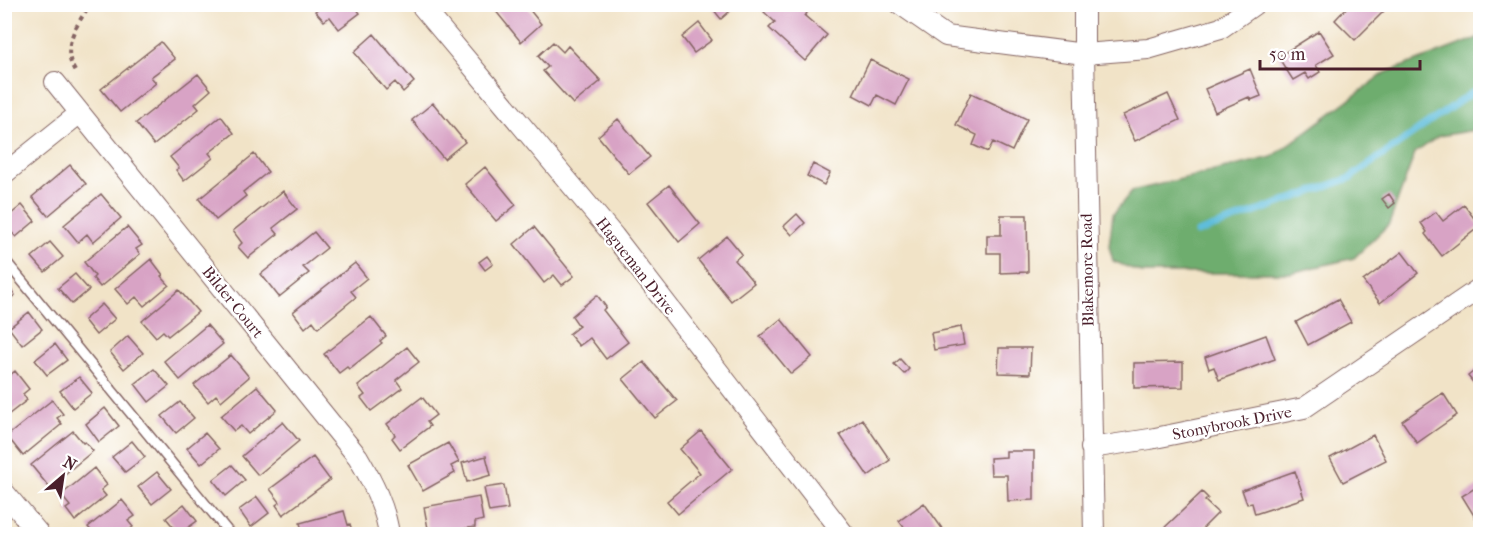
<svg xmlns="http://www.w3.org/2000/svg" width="1485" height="539" viewBox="0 0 1485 539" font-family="'IM FELL French Canon',serif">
<rect width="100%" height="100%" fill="#fff"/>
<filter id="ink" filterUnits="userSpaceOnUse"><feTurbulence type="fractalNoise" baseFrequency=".0167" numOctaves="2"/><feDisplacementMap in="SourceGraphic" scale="12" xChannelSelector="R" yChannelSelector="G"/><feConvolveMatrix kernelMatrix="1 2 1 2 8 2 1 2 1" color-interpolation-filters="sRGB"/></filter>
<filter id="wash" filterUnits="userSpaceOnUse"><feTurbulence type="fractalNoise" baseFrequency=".008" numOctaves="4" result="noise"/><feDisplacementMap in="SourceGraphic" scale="24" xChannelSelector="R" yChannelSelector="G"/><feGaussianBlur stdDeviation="1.35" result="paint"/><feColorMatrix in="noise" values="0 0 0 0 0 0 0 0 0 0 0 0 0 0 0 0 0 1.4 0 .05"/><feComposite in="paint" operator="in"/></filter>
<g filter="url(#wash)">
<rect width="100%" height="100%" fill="#f1e3c7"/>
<!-- forest -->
<path fill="#6ead6e" stroke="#5c664c" stroke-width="1.5" d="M 1480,37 L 1480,129 L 1439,136 L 1415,153 L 1389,224 L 1354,258 L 1290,273 L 1142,273 L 1113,261 L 1109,246 L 1113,214 L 1132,191 L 1272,157 L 1385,73 Z"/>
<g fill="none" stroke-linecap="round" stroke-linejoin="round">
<!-- stream -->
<path stroke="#5ebddc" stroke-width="7" d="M 1197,233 L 1350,178 L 1480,87"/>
</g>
<g id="blocks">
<!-- building -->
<path fill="#d8a3c5" d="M 319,4 L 353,4 L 360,13 L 339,29 L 330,17 L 324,21 L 315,11 L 320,7 Z
M 490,4 L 525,4 L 541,24 L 521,42 Z
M 709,4 L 738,4 L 721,19 Z
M 771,4 L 794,4 L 799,9 L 801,8 L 807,13 L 805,16 L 827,35 L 805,61 L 769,28 L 775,22 L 764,12 Z
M 1350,4 L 1391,4 L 1355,40 L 1335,20 Z
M 699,23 L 712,40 L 694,53 L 682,37 Z
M 1319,31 L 1334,54 L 1316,65 L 1320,72 L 1309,79 L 1305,73 L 1293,80 L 1278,57 Z
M 374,34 L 414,82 L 403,92 L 395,82 L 386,90 L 354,52 Z
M 161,42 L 175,59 L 151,77 L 156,83 L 120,112 L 101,89 Z
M 553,42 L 563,52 L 568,46 L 601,81 L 573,104 L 543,71 L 548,67 L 538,56 Z
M 870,60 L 909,79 L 896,105 L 877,95 L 872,105 L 853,95 Z
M 1250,69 L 1261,96 L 1251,100 L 1249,97 L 1215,112 L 1205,89 Z
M 198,74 L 211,90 L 195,104 L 199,109 L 154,145 L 136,123 Z
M 971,93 L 1027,119 L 1012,151 L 993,142 L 988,152 L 973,145 L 977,135 L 956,125 Z
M 1168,94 L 1180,120 L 1135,141 L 1123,115 Z
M 433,103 L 465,142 L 444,159 L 412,120 Z
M 221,116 L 234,133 L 209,153 L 213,158 L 184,181 L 176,170 L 179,168 L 170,157 Z
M 618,119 L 650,157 L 629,174 L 598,136 Z
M 254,154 L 268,172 L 243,192 L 246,196 L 216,220 L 199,199 Z
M 813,164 L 830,173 L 824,185 L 807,176 Z
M 70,165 L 86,184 L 48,216 L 32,197 Z
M 485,167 L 516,205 L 496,221 L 465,184 Z
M 669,185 L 700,224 L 679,242 L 648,202 Z
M 283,191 L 297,209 L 273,228 L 278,234 L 248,258 L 238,247 L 242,243 L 233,231 Z
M 101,194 L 121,218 L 93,242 L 87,234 L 78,242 L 64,225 Z
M 1389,194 L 1395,203 L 1389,208 L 1382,199 Z
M 22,205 L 35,221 L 16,237 L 4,224 L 4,220 Z
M 1464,205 L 1480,226 L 1442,256 L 1425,234 L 1427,232 L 1421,223 L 1436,212 L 1443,221 Z
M 797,214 L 805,223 L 792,235 L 784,226 Z
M 1001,215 L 1027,215 L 1028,272 L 1000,273 L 1000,253 L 987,253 L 987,235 L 1001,235 Z
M 127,227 L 142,245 L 136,249 L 140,254 L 100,287 L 93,278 L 95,276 L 84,262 Z
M 534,227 L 574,276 L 562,285 L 554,275 L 544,283 L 514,244 Z
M 314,232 L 327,248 L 303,267 L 309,273 L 279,297 L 261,274 Z
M 727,236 L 742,254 L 735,260 L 754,283 L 731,301 L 698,260 Z
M 50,242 L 63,257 L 45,272 L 32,257 Z
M 1402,252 L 1418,273 L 1380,303 L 1363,281 Z
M 487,256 L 493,264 L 485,270 L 479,262 Z
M 151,259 L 163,275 L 161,276 L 169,285 L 144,306 L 136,297 L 128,304 L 115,289 Z
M 355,263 L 367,278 L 351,291 L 356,297 L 318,328 L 313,321 L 305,328 L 293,312 Z
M 75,274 L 89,290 L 72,304 L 58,288 Z
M 4,281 L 15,295 L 4,303 Z
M 179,290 L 198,312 L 168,336 L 163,331 L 156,337 L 142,321 Z
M 597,295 L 606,307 L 603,310 L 628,342 L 606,359 L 590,338 L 579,346 L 569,334 L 579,326 L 572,316 Z
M 1338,299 L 1351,322 L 1308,345 L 1296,322 Z
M 102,304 L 115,319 L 96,335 L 84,320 Z
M 29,312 L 42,329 L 22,345 L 9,328 Z
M 371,317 L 386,336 L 380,341 L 382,343 L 349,369 L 347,367 L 339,373 L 324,354 Z
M 781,319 L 812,357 L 791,374 L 760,336 Z
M 207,325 L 223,344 L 180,380 L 164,361 Z
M 961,327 L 964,345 L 934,350 L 931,333 Z
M 1266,335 L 1275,359 L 1219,380 L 1214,367 L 1209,369 L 1205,357 Z
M 128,336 L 143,353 L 124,369 L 110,352 Z
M 55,344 L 67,360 L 47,375 L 35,360 Z
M 407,347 L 419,362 L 396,380 L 402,388 L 371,411 L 361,398 L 365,395 L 358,386 Z
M 999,348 L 1031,348 L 1030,374 L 998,373 Z
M 231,355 L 249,377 L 221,401 L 216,395 L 208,402 L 194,385 Z
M 900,359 L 909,369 L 904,374 L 894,364 Z
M 644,362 L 677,401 L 655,418 L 623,379 Z
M 1183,362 L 1183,387 L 1134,388 L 1134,363 Z
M 1480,366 L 1480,391 L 1468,376 Z
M 154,369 L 169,386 L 149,402 L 135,384 Z
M 15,371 L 29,389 L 23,394 L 27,400 L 4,418 L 4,380 Z
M 79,377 L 92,393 L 73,408 L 60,391 Z
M 257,386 L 277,410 L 248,434 L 241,426 L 234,431 L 221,416 Z
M 1443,393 L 1457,415 L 1417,443 L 1402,421 Z
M 422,397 L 436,415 L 427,422 L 430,426 L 400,449 L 392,438 L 395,435 L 387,424 Z
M 52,400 L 63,414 L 57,418 L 62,424 L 23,456 L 7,436 Z
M 180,402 L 194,418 L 176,433 L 162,416 Z
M 105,408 L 119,426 L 99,442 L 86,424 Z
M 862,419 L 890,460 L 868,476 L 840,435 Z
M 283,422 L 299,441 L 258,475 L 242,456 Z
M 73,431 L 83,443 L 85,442 L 93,451 L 49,487 L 31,465 Z
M 701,431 L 732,469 L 678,514 L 667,501 L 700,473 L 680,449 Z
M 205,433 L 219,449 L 201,464 L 187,448 Z
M 1373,435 L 1386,460 L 1343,482 L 1330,458 Z
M 132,441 L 145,457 L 125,472 L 112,457 Z
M 448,443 L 459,462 L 451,466 L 455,473 L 423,491 L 408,465 Z
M 1006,451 L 1034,451 L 1034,500 L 1008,501 L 1007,475 L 991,475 L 990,458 L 1006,457 Z
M 486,456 L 491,475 L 467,482 L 462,463 Z
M 313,457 L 330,480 L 283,515 L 276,505 L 280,502 L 270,489 Z
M 232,465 L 245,480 L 226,496 L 213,480 Z
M 94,468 L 107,485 L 101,490 L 106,496 L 75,521 L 66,509 L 70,506 L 61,495 Z
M 1295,471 L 1304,498 L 1255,514 L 1252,503 L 1247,504 L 1242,490 Z
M 157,472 L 171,489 L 152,504 L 138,487 Z
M 504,485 L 508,509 L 489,512 L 484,488 Z
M 1480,485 L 1480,521 L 1478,522 L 1462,496 Z
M 1202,492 L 1208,498 L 1205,501 L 1218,513 L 1197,534 L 1166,534 L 1162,530 Z
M 257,497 L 269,513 L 251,527 L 239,510 Z
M 479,497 L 483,520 L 475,522 L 475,527 L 429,534 L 424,507 Z
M 122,500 L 135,516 L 128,521 L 133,527 L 124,534 L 94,534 L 88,527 Z
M 924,503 L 946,534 L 909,534 L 899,521 Z
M 184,504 L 197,521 L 179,534 L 166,518 Z
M 344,511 L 348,525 L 350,524 L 353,534 L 303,534 L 300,523 Z
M 288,530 L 289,534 L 272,534 Z"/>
</g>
</g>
<g filter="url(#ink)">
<use href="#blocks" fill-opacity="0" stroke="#846462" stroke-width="1.5"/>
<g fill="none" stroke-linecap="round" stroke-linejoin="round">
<defs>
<path id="service" d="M 4,259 L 230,534"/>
<path id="minor" d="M 420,4 L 614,236 L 844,534
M 900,4 L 946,36 L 1084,54 L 1148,49 L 1221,28 L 1255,4
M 1084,4 L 1084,54 L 1094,534
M 55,82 L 358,457 C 372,481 385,506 389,534
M 4,174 L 80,113
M 1091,448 L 1150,439 L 1304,408 L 1480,288
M 4,492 L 39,534"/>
</defs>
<!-- service casing -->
<use href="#service" stroke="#846462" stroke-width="12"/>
<!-- minor casing -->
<use href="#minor" stroke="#846462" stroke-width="22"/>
<!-- path -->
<path stroke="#846462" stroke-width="4" stroke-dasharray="4.5 4.5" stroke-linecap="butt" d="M 75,71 C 61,49 75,28 87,9 L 87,4"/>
<!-- service -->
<use href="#service" stroke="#fff" stroke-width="9"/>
<!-- minor -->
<use href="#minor" stroke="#fff" stroke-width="20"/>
</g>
</g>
<g text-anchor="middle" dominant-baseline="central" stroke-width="4.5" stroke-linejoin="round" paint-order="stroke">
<!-- street labels -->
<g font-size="16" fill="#4a1f2b" stroke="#fff">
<text transform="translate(636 266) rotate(52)">Hagueman Drive</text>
<text transform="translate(1087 270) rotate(-91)">Blakemore Road</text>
<text transform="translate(233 302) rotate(51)">Bilder Court</text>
<text transform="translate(1232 423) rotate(-11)">Stonybrook Drive</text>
</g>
</g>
<!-- margin -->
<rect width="1485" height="539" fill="none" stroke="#fff" stroke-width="24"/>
<!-- north arrow -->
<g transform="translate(63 476) rotate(29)" stroke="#ffffff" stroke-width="4.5" paint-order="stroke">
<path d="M0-4.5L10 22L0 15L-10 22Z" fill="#4a1f2b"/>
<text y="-9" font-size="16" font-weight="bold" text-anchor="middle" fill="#4a1f2b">N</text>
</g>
<!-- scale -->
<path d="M1260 60v9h160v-9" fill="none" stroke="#4a1f2b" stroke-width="3"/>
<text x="1269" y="60" font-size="18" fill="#4a1f2b" stroke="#ffffff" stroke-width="4.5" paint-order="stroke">50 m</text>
</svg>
